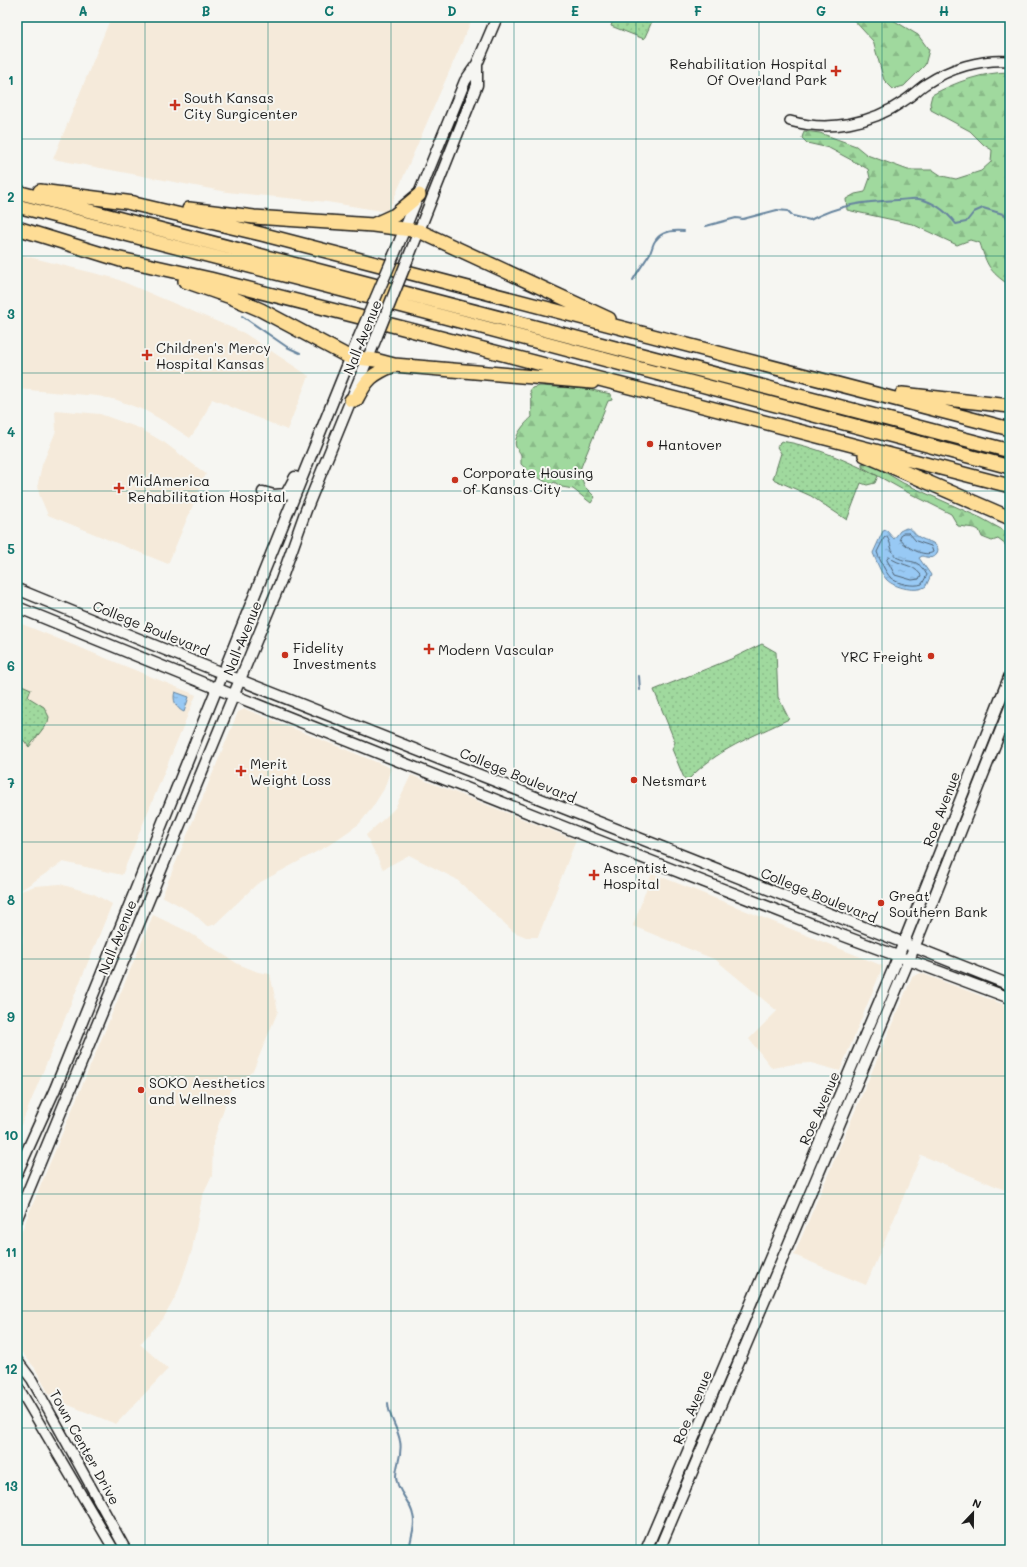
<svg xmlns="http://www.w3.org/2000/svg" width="1027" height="1567" viewBox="0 0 1027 1567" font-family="Mali,sans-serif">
<defs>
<pattern id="grass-dots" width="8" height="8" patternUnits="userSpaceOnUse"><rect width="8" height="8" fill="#a0d99e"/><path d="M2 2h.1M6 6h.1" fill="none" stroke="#89ba88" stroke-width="1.8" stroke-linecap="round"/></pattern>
<pattern id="forest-firs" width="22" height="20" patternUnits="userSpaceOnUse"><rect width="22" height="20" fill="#a0d99e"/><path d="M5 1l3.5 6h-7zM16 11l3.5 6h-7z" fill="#89ba88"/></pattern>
<pattern id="water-ripples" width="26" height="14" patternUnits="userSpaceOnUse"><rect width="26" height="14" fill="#98c9f4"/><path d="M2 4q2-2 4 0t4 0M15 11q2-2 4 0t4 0" fill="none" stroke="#82acd1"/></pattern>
</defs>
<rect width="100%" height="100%" fill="#f6f6f2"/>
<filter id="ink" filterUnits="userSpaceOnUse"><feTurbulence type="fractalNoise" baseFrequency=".025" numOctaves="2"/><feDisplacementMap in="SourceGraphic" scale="8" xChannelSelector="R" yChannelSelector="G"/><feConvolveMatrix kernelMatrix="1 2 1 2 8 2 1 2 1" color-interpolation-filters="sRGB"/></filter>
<g filter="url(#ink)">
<!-- built -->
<path fill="#f5eada" d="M 111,17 L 473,17 L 388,212 L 327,202 L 227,192 L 53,159 Z
M 17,254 L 114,278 L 244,333 L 309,376 L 287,430 L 212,399 L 202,421 L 190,438 L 167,423 L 146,411 L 117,400 L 98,396 L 17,389 Z
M 55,410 L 100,414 L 139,428 L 165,443 L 206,474 L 168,564 L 48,515 L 39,494 L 38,483 L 42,465 L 56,431 Z
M 17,622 L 196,695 L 122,875 L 63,862 L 18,892 L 35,886 L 60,884 L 94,894 L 112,904 L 17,1135 L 17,963 L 23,941 L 17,903 Z
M 245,709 L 391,768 L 384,789 L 372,808 L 359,824 L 329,845 L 257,884 L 215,924 L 210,926 L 207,926 L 193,913 L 162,896 L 238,712 Z
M 411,775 L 576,840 L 538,937 L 526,937 L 514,932 L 456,879 L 409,855 L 383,869 L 366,835 L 388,815 L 395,808 Z
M 652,873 L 883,966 L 840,1071 L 811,1063 L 794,1064 L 772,1068 L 749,1039 L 777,1011 L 716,960 L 633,926 Z
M 153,915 L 187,931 L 238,964 L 258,972 L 270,974 L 278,1011 L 253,1071 L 230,1090 L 213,1142 L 212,1176 L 202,1197 L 192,1250 L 177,1294 L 163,1319 L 140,1344 L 168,1369 L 116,1424 L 51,1398 L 35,1368 L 17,1347 L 17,1242 Z
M 921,973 L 1010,1007 L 1010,1178 L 1005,1190 L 921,1155 L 866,1285 L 794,1255 L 912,977 Z"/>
<!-- grass -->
<path fill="url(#grass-dots)" stroke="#5e7a5d" d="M 611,17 L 654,17 L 644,39 L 611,26 L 613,20 Z
M 781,441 C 812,445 850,462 878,476 L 875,483 L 867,485 L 861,483 L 847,520 L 811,496 L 773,479 L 781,453 L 777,447 Z
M 762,644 L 776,652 L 778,697 L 789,719 C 752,737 717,749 688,780 L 684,778 L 672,749 L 675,742 L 654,690 L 731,659 Z
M 17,683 L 31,689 L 28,697 L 44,707 L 49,717 L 48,722 L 29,747 L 17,732 Z"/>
<!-- forest -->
<path fill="url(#forest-firs)" stroke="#5e7a5d" d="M 851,17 L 888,17 L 918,35 L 929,50 L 925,65 L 904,86 L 893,89 L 884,80 L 873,41 Z
M 1010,72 L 1010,281 L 1005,282 C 988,270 986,262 980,243 L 970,240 L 957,245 L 912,224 L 847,210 L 846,199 L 855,194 L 865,192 L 870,178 L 868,169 L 829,148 L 807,143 L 802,138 L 804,131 L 820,133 L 856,146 L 867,155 L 908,170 L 933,170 L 942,176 L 956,179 L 981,171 L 991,162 L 992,150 L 984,145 L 970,131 L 931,110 L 930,103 L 932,95 C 955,82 984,72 1010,72 Z
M 540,386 L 587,389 L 611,394 L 612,400 L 608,401 L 579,472 L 585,487 L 595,497 L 591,503 L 573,489 L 562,487 L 554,482 L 552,484 C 546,484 525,469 521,464 L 521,455 C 520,452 517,449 516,447 C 512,437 526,422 532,417 C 531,409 533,399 530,391 L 532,388 Z
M 862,463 L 878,468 L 903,483 L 981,518 L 1010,534 L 1010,548 L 998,539 L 992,541 L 982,537 L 979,530 L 975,528 L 958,526 L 951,514 L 905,491 L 862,467 Z"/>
<!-- water -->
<path fill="url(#water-ripples)" stroke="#66849e" d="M 906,528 C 914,529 913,534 919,537 C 926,542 934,540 938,549 C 937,560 929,558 922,556 L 919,558 L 931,575 L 926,586 C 918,593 895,588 887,580 C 881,574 876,560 873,553 L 883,531 L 886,530 L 894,539 L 900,531 Z
M 175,692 L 189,697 L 184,712 C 176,709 172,699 175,692 Z"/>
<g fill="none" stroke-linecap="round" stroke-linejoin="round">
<!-- shore -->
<path stroke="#4e6172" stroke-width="1" d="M 903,533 L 909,533 L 916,541 L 931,546 L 933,552 C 925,558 905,547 900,539 Z
M 887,537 C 892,544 890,550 896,557 C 911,565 916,556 927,575 L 922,584 C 914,587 897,584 891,578 C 885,572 880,560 877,552 L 884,538 Z
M 889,557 C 900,566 912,563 921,575 L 919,579 L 912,580 L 895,575 L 887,560 Z"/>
<!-- stream -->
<path stroke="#66849e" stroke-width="2" d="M 706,226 L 736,218 L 743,219 L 777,210 L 788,211 L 793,216 L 810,220 C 842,204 862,202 897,200 C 904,200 912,198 919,199 C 935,202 946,211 956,224 L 966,222 L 974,212 L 983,208 L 1003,214 L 1010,220
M 633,280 C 638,271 643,264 649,255 C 652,251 652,245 655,241 C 661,231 674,230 684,231
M 242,316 L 287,347 L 300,353
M 639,676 L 640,690
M 388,1403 C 388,1416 398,1428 400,1441 C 403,1454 396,1464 396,1477 C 397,1492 410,1500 413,1515 C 417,1529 409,1536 410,1550"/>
<defs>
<path id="tertiary" d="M 790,121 C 828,132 871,124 904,101 C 912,96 918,89 926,84 C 950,68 980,59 1010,61
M 17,1360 L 32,1380 L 126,1550
M 17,1385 L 114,1550"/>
<path id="secondary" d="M 394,255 L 465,81 L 477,64 L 497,17
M 407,261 L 477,85 L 477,64
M 263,492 L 274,495 L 286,494 L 295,477
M 17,589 L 212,669 L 1010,985
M 17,607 L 218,689 L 569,829 L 812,924 L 1010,998
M 17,1173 L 55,1089 L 358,339
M 17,1218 L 280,583 L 306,510 L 377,336
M 646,1550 L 894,967 L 1010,675
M 659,1550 L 914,948 L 1010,707"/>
<path id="motorway" d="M 40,191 L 134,203
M 17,192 L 1010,451
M 126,202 L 261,234 L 1010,429
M 17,206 L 350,292 L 1010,467
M 189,209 L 254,217 L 373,225 L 419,231 L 609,319
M 375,224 L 395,215 L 419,195
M 17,228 L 124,261
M 116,258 L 210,279 L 399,327 L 1010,486
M 185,281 L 228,296 L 261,310 L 349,357 L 375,360 L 394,365 L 592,382
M 902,394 L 1010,406
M 351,400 L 356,400 C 367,379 372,374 394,365
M 865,455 L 1010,518"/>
</defs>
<!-- tertiary casing -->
<use href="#tertiary" stroke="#1c1c1c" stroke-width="12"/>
<!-- secondary casing -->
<use href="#secondary" stroke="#1c1c1c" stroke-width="13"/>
<!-- motorway casing -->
<use href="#motorway" stroke="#1c1c1c" stroke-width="16"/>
<!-- tertiary -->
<use href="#tertiary" stroke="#f6f6f2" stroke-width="9"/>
<!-- secondary -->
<use href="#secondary" stroke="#f6f6f2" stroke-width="10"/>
<!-- motorway -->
<use href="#motorway" stroke="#fedd96" stroke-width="13"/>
<defs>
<path id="secondary-bridge" d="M 377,336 L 407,261
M 358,339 L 394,255"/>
</defs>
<!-- secondary-bridge casing -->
<use href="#secondary-bridge" stroke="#1c1c1c" stroke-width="13" stroke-linecap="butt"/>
<!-- secondary-bridge -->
<use href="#secondary-bridge" stroke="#f6f6f2" stroke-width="10"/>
</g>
</g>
<!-- grid -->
<path fill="none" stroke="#0f766e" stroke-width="1" stroke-opacity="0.55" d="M 145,17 L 145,1550M 268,17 L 268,1550M 391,17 L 391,1550M 514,17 L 514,1550M 636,17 L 636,1550M 759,17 L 759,1550M 882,17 L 882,1550M 17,139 L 1010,139M 17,256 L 1010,256M 17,373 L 1010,373M 17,491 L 1010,491M 17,608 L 1010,608M 17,725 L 1010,725M 17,842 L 1010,842M 17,959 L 1010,959M 17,1076 L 1010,1076M 17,1194 L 1010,1194M 17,1311 L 1010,1311M 17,1428 L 1010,1428"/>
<!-- markers -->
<g fill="#c8321e" stroke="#f6f6f2" stroke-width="1.5">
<path d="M834 65h4v4h4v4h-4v4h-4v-4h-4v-4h4z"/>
<path d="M173 99h4v4h4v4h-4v4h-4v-4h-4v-4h4z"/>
<path d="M145 349h4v4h4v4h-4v4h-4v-4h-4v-4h4z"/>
<circle cx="650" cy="444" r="4"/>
<circle cx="455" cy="480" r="4"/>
<path d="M117 482h4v4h4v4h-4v4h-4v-4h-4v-4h4z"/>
<path d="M427 643h4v4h4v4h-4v4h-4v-4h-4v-4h4z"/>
<circle cx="285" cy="655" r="4"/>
<circle cx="931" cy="656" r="4"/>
<path d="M239 765h4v4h4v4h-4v4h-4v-4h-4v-4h4z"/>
<circle cx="634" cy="780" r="4"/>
<path d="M592 869h4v4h4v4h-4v4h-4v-4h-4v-4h4z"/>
<circle cx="881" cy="903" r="4"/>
<circle cx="141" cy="1090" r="4"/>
</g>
<g text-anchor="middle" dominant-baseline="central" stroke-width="4" stroke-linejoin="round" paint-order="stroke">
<!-- poi labels -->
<g font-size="14" fill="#1c1c1c" stroke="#f6f6f2" text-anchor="start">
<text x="827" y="63" text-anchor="end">Rehabilitation Hospital<tspan x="827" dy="16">Of Overland Park</tspan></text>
<text x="184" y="97">South Kansas<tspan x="184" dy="16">City Surgicenter</tspan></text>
<text x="156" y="347">Children's Mercy<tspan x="156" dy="16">Hospital Kansas</tspan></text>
<text x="658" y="444">Hantover</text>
<text x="463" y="472">Corporate Housing<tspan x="463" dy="16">of Kansas City</tspan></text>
<text x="128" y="480">MidAmerica<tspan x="128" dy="16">Rehabilitation Hospital</tspan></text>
<text x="293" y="647">Fidelity<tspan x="293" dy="16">Investments</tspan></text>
<text x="438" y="649">Modern Vascular</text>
<text x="923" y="656" text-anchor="end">YRC Freight</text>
<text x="250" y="763">Merit<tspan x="250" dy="16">Weight Loss</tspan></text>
<text x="642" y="780">Netsmart</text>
<text x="603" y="867">Ascentist<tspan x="603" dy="16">Hospital</tspan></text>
<text x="889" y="895">Great<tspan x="889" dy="16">Southern Bank</tspan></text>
<text x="149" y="1082">SOKO Aesthetics<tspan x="149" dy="16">and Wellness</tspan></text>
</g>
<!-- street labels -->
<g font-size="14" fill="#1c1c1c" stroke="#f6f6f2">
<text transform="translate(362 337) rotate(-68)">Nall Avenue</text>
<text transform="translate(151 628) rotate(22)">College Boulevard</text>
<text transform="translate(242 638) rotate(-68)">Nall Avenue</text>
<text transform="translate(518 775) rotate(22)">College Boulevard</text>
<text transform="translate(941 809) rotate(-69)">Roe Avenue</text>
<text transform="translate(819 895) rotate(22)">College Boulevard</text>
<text transform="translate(117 937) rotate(-68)">Nall Avenue</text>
<text transform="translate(819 1108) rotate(-66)">Roe Avenue</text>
<text transform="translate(692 1407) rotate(-67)">Roe Avenue</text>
<text transform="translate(85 1447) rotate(61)">Town Center Drive</text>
</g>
</g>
<!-- margin -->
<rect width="1027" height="1567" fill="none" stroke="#f6f6f2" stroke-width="44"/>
<!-- north arrow -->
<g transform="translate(973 1513) rotate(22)" stroke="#f6f6f2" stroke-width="3" paint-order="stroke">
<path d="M0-3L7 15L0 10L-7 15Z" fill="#1c1c1c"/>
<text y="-6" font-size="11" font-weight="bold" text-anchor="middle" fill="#1c1c1c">N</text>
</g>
<rect x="22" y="22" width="983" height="1523" fill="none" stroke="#0f766e" stroke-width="1.5"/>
<g font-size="13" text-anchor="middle" font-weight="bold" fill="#0f766e">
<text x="83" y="16">A</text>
<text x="206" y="16">B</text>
<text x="329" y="16">C</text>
<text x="452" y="16">D</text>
<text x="575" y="16">E</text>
<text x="698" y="16">F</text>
<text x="821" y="16">G</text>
<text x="944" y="16">H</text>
<text x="11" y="85">1</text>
<text x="11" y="202">2</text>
<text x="11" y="319">3</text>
<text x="11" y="437">4</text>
<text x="11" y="554">5</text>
<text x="11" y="671">6</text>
<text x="11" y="788">7</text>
<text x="11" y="905">8</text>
<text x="11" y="1022">9</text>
<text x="11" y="1140">10</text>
<text x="11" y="1257">11</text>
<text x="11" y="1374">12</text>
<text x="11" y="1491">13</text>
</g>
</svg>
